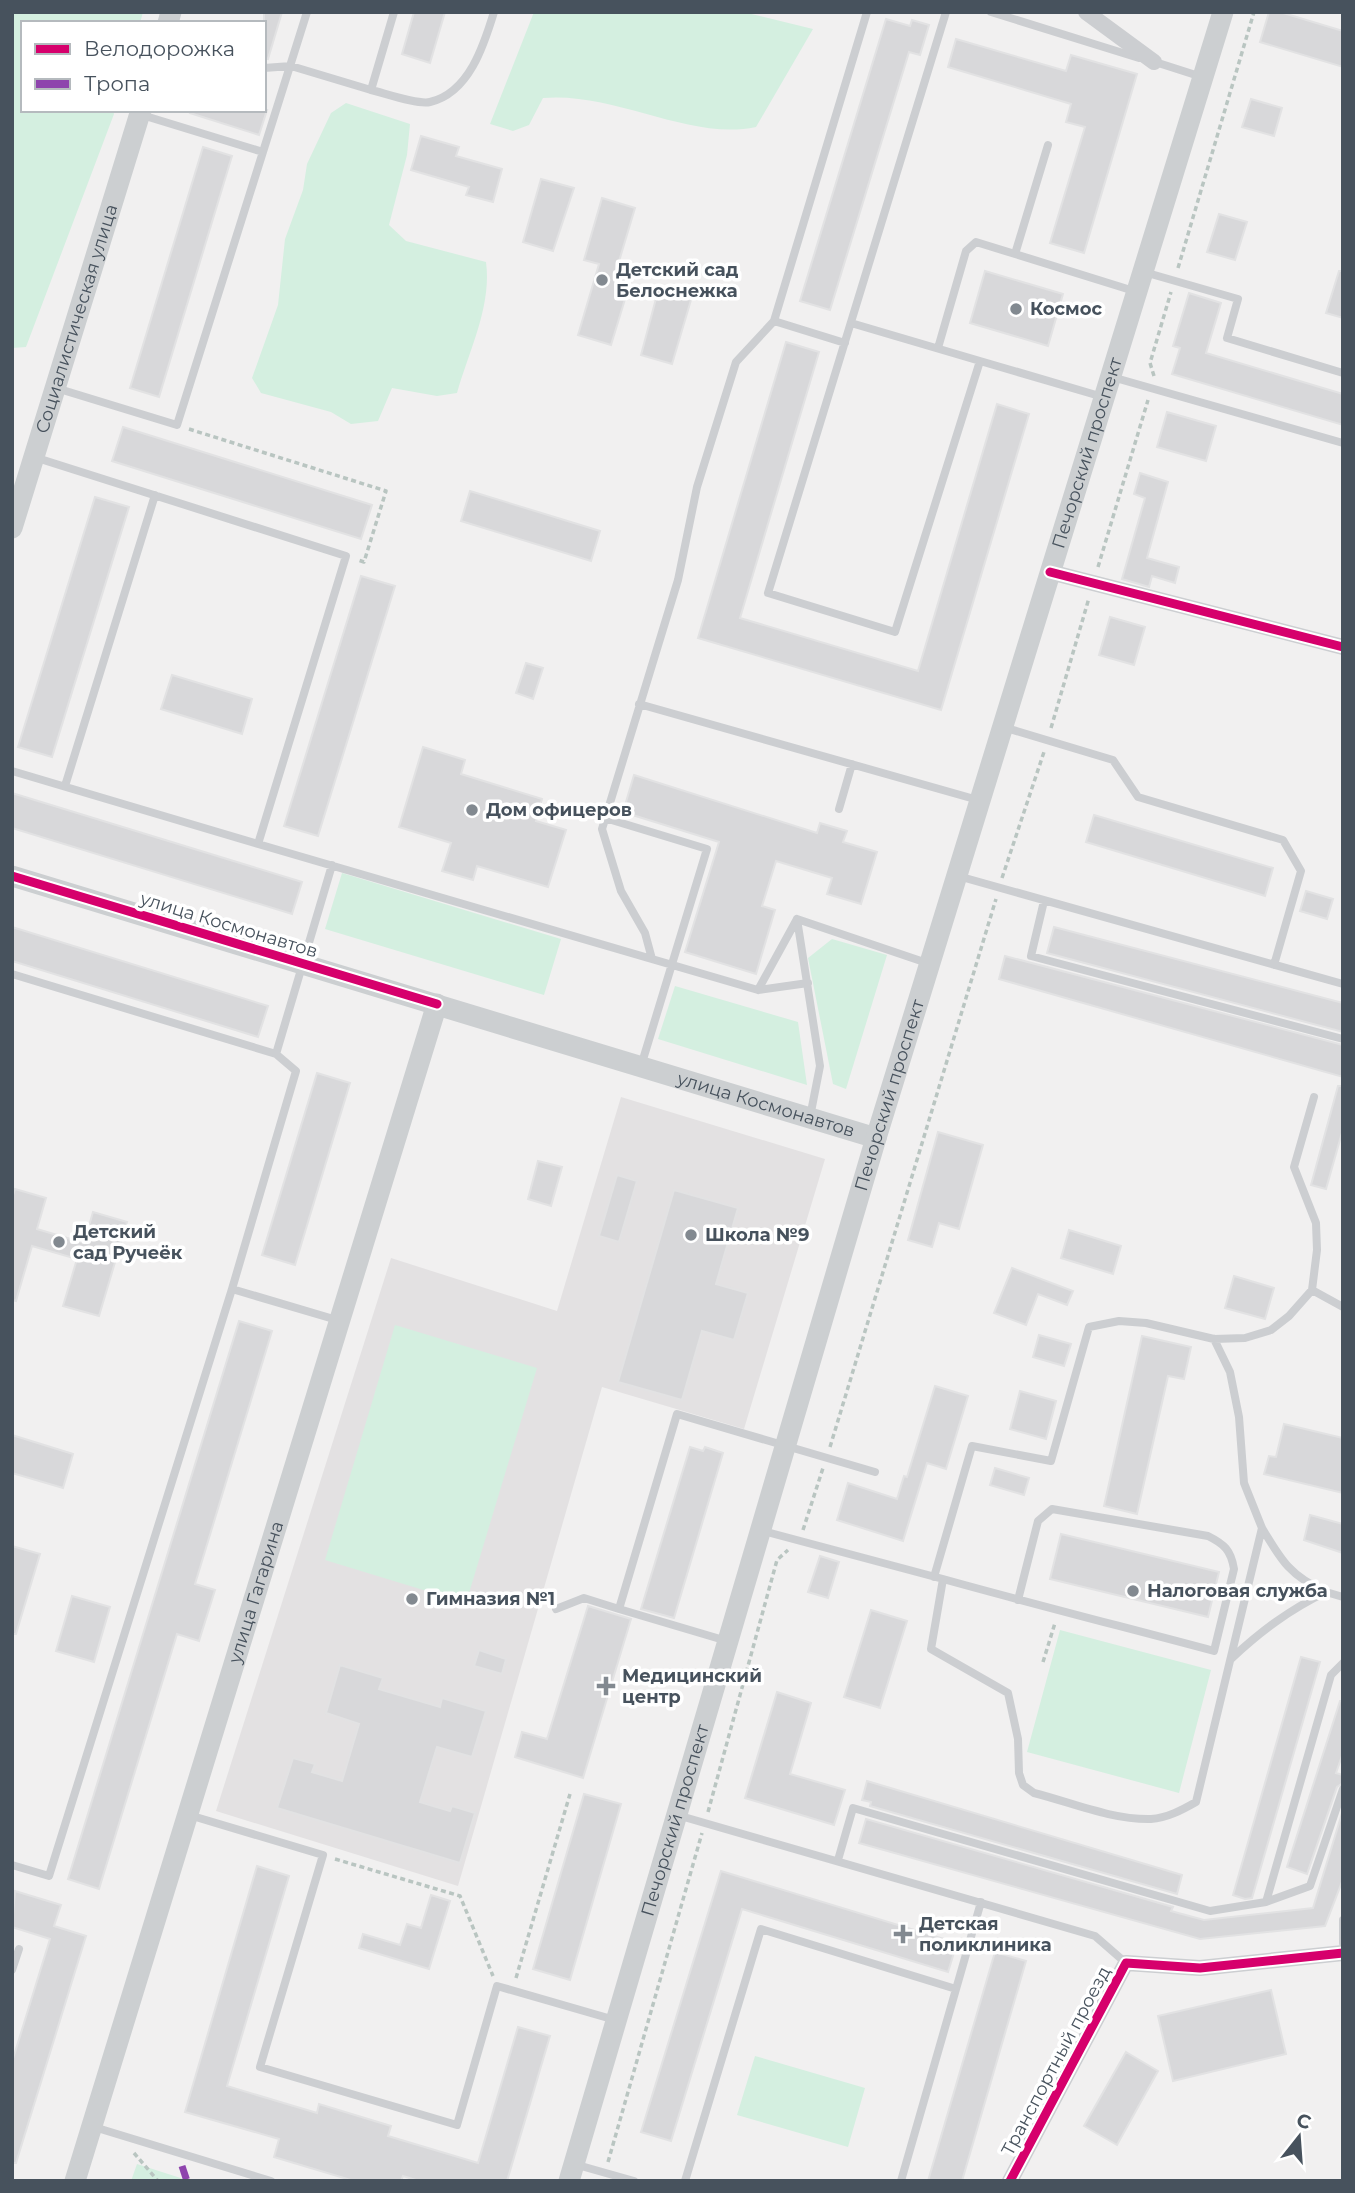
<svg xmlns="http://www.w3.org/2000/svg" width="1355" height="2193" viewBox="0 0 1355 2193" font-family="Montserrat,sans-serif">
<rect width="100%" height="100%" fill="#f1f0f0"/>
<!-- education -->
<path fill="#e3e1e2" d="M 621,1097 L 825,1159 L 744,1429 L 602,1387 L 458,1886 L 216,1811 L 391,1258 L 557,1311 Z"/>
<!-- green -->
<path fill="#d4efe0" d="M 12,12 L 143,12 L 140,23 L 23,23 L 23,110 L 113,110 L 114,114 L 26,347 L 12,348 Z
M 534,12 L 743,12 L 813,29 L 756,127 C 689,141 617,92 543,98 L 529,125 L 513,131 L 490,124 Z
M 346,103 L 410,124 L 407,155 L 389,225 L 406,241 L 486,262 C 492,306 469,351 457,393 L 437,396 L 392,388 L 378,421 L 351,424 L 331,412 L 261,393 L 252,378 L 278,305 L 285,239 L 303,190 L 307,164 L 331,113 Z
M 342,873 L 561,939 L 544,995 L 325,929 Z
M 832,939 L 887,955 L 846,1089 L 833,1084 L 808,958 Z
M 675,986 L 798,1022 L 807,1085 L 658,1039 Z
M 395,1325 L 537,1368 L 466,1603 L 325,1560 Z
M 1060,1630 L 1211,1670 L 1179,1793 L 1027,1752 Z
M 755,2056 L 865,2088 L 848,2147 L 737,2115 Z
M 137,2164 L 190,2181 L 131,2181 Z"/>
<!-- building -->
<path fill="#d8d8da" stroke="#e2e2e3" stroke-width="2" d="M 264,12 L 282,12 L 268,59 L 264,58 Z
M 414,12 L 445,12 L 430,63 L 402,54 Z
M 1269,12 L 1280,12 L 1343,31 L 1343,67 L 1260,42 Z
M 886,19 L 910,26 L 912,20 L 929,25 L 920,55 L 909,52 L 830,310 L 800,301 Z
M 956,39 L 1066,71 L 1071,55 L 1137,74 L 1084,253 L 1050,243 L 1085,127 L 1066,122 L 1071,104 L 948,67 Z
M 1251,99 L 1282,108 L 1274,136 L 1242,127 Z
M 191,110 L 267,110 L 259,135 L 190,113 Z
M 421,136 L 459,147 L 456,156 L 502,169 L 493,202 L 466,195 L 469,187 L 411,170 Z
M 203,147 L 232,156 L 159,397 L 130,388 Z
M 541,179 L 574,188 L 553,251 L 523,242 Z
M 602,198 L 635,208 L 617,268 L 633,273 L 611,345 L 578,335 L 599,264 L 584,260 Z
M 1219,214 L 1247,222 L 1235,260 L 1207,252 Z
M 985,271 L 1063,294 L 1048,346 L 970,323 Z
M 1339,271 L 1343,271 L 1343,318 L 1326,313 Z
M 658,291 L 691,300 L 672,364 L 641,355 Z
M 1189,293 L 1221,303 L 1206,353 L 1343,394 L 1343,425 L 1172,374 L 1180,348 L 1173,346 Z
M 786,342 L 819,352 L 740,618 L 918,671 L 997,404 L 1029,414 L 941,710 L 698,638 Z
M 1167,412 L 1216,426 L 1206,461 L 1157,447 Z
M 123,427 L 372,505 L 361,539 L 112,461 Z
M 1140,473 L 1168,482 L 1147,558 L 1179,567 L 1175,583 L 1152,576 L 1149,587 L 1122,579 L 1145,498 L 1134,494 Z
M 470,491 L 600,531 L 591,561 L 461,521 Z
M 95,497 L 129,507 L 52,757 L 18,747 Z
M 361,576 L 395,586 L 318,836 L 284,826 Z
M 1110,617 L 1145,627 L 1134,665 L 1099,655 Z
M 526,663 L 543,668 L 533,699 L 516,693 Z
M 172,675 L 252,699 L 242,734 L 161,709 Z
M 423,747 L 465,760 L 461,774 L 542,799 L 536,821 L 566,830 L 548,887 L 477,866 L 473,880 L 442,871 L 451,843 L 399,827 Z
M 634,775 L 817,833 L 820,823 L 847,831 L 843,842 L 877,852 L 861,904 L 827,894 L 832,878 L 776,861 L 762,906 L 775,910 L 756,974 L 685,952 L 719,842 L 623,812 Z
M 12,793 L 302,882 L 292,914 L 12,828 Z
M 1094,815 L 1273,868 L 1265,896 L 1086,842 Z
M 1306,891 L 1333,899 L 1327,919 L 1300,911 Z
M 12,927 L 268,1006 L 258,1037 L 12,961 Z
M 1054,927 L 1343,1003 L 1343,1032 L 1047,953 Z
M 1005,956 L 1343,1045 L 1343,1077 L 999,979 Z
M 317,1073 L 350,1083 L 295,1265 L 262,1255 Z
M 1338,1086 L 1343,1086 L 1343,1129 L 1326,1189 L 1311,1185 Z
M 938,1132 L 983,1145 L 959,1229 L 939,1223 L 932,1247 L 908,1240 Z
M 538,1161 L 562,1167 L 551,1206 L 528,1199 Z
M 617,1175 L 637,1181 L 619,1242 L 599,1236 Z
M 15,1189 L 46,1198 L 37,1229 L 84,1243 L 93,1212 L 127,1222 L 99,1316 L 63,1306 L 77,1259 L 32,1246 L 16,1301 L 12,1300 L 12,1198 Z
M 674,1190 L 738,1208 L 716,1284 L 748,1293 L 734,1340 L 702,1331 L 682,1400 L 618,1382 Z
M 1069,1230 L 1121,1246 L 1113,1274 L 1061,1258 Z
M 1012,1268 L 1073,1291 L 1067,1305 L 1038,1294 L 1026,1325 L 994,1313 Z
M 1234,1276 L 1274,1288 L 1265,1319 L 1225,1308 Z
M 239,1321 L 272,1331 L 195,1584 L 215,1590 L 199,1641 L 177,1634 L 99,1889 L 68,1879 Z
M 1039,1335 L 1071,1344 L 1064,1366 L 1033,1357 Z
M 1142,1336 L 1191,1347 L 1184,1379 L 1168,1376 L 1137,1514 L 1104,1506 Z
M 935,1386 L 968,1396 L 946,1469 L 927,1463 L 903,1541 L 837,1520 L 848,1483 L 897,1499 L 904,1476 L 907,1477 Z
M 1020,1391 L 1056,1401 L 1046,1439 L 1010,1429 Z
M 1284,1424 L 1343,1438 L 1343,1493 L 1264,1474 L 1269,1456 L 1276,1457 Z
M 12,1435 L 73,1454 L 63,1488 L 12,1473 Z
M 690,1447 L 703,1451 L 705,1447 L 723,1453 L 674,1618 L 641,1609 Z
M 995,1468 L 1029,1478 L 1024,1495 L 990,1485 Z
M 1310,1515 L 1343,1524 L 1343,1553 L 1304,1540 Z
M 1061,1534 L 1219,1572 L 1208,1617 L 1050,1579 Z
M 12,1546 L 40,1554 L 16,1634 L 12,1634 Z
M 820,1556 L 839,1562 L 828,1598 L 808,1592 Z
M 72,1596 L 110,1607 L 94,1662 L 56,1651 Z
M 588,1606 L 631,1619 L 583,1778 L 515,1757 L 522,1732 L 547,1739 Z
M 871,1610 L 907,1621 L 880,1708 L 844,1697 Z
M 479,1650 L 506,1659 L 502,1674 L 474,1666 Z
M 1301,1657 L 1320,1662 L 1252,1898 L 1245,1899 L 1233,1895 Z
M 340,1665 L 383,1678 L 379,1689 L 440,1707 L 442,1698 L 486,1711 L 472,1757 L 437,1747 L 420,1802 L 450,1811 L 452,1806 L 475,1813 L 460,1863 L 277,1808 L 293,1758 L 315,1764 L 312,1772 L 342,1781 L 359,1724 L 326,1713 Z
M 777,1692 L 811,1703 L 790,1774 L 845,1790 L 834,1825 L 745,1798 Z
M 1340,1701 L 1343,1701 L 1343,1753 L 1336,1773 L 1343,1775 L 1343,1783 L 1337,1787 L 1307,1874 L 1287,1867 Z
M 867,1781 L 1182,1875 L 1177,1894 L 870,1806 L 871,1802 L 862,1800 Z
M 584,1794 L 621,1804 L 570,1980 L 533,1969 Z
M 1343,1810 L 1343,1879 L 1325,1926 L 1200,1939 L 859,1843 L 866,1819 L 1173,1907 L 1171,1911 L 1204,1920 L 1313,1908 Z
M 257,1866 L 289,1876 L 227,2086 L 317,2113 L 319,2104 L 391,2126 L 388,2136 L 478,2163 L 518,2027 L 550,2036 L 507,2181 L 419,2181 L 403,2176 L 401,2181 L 354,2181 L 274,2157 L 279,2139 L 185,2112 Z
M 721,1871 L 957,1943 L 948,1972 L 742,1909 L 671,2141 L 641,2132 Z
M 15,1891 L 61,1905 L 54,1926 L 86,1936 L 16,2163 L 12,2163 L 12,2062 L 50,1939 L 12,1927 Z
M 431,1895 L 450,1901 L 429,1969 L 359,1948 L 363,1934 L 400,1945 L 407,1924 L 421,1928 Z
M 995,1952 L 1026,1961 L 962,2181 L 928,2181 Z
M 1271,1990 L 1286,2054 L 1173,2081 L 1158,2016 Z
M 1126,2052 L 1158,2071 L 1117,2145 L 1084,2126 Z"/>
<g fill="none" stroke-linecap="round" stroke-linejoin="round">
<!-- path -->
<path stroke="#b9c5c1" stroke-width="3.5" stroke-dasharray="5 3.5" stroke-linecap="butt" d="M 1178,268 L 1254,12
M 1154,376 L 1150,363 L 1171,292
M 189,429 L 386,491 L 364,562 L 358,560
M 1098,567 L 1148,400
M 1051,728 L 1089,598
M 1002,878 L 1044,752
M 830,1447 L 996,899
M 803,1530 L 823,1468
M 1043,1662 L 1055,1623
M 708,1812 L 777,1560 L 788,1550
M 335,1859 L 460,1896 L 493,1976
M 516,1978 L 570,1794
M 134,2153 L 158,2181
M 608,2162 L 702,1833"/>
<!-- lane -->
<path stroke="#ccced1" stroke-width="8" d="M 991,12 L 1139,58
M 1152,61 L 1202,77
M 264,68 L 291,66 L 371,90 L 394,12
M 371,90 C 384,93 418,105 430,102 C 469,93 484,45 494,12
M 142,115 L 263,152
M 1048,145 L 1015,254 L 1134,291
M 1144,272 L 1238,299 L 1227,338 L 1343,373
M 851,323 L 980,361 L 895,632 L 768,593 L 946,12
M 845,343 L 774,321 L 867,12
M 938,348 L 966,251 L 976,242 L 1015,254
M 980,361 L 1103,397
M 1112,377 L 1343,443
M 56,388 L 177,425 L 307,12
M 639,704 L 978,800
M 1003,727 L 1113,760 L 1138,797 L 1283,840 L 1301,871 L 1274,965
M 12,771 L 258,844 L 346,556 L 34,457
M 65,786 L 155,495
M 839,809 L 852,764
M 605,818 L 707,849 L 641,1066
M 258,844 L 758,990 L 808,983
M 958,876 L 1343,984
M 1044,901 L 1031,956 L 1343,1039
M 652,959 L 645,933 L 621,891 L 602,829 L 678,580 L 697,487 L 736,362 L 774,321
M 12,974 L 276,1054
M 758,990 L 797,919
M 810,1117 L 820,1066 L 797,919 L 927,963
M 232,1289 L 337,1320
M 1312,1290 L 1343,1307
M 1262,1528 C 1281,1560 1290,1576 1326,1592
M 763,1531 L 943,1579 L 931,1649 L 1008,1693 L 1018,1739 L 1019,1773 L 1023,1785 L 1034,1793 C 1070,1802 1112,1820 1151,1819 C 1167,1818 1182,1810 1196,1802 L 1262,1528 L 1244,1483 L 1239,1417 L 1230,1372 L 1214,1339
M 934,1577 L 972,1446 L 1051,1461 L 1089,1327 L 1119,1321 L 1146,1323 L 1214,1339 L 1245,1338 L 1271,1330 L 1289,1316 L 1312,1290 L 1317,1250 L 1316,1223 L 1294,1167 L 1314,1097
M 943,1579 C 1033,1604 1124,1627 1214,1651 L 1234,1569 C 1231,1550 1224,1544 1208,1536 L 1052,1509 L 1038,1521 L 1018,1600
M 556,1609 L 584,1598 L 619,1609
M 727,1641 L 619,1609 L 677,1414 L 875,1472
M 1231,1659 C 1261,1631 1289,1610 1326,1592 L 1343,1597
M 189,1815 L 323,1855 L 260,2067 L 457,2125 L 497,1986 L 615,2020
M 677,1815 L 1095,1936 L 1126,1963
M 838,1860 L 853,1808 L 1210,1911 L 1266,1902 L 1310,1886 L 1343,1789
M 12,1865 L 49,1876 L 232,1289 L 296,1071 L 276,1054 L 332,865
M 1266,1902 L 1331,1675 L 1343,1663
M 1343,1920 L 1343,1943
M 12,1970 L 19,1949
M 94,2127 L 271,2181
M 574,2164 L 634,2181
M 685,2181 L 761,1929 L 956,1989
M 901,2181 L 981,1902"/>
<!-- street -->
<path stroke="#ccced1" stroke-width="16" d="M 1086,12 L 1154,62
M 1050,572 L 1343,647
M 1010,2181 L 1126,1963 L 1200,1968 L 1343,1953"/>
<!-- secondary -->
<g stroke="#cccfd1" stroke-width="21">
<path d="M 168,23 L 171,12"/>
<path id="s1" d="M 12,528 L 141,110"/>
<path id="s2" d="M 12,876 L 876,1138"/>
<path id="s3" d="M 75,2181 L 437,1004"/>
<path id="s4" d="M 569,2181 L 876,1138 L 1223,12"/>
</g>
<!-- quiet -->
<path stroke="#8e44ad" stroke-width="7" stroke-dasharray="14 7" stroke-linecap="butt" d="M 182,2166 L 187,2181"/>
<defs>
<path id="cycleway" d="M 1050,572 L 1343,647
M 12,876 L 437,1004
M 1010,2181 L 1126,1963 L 1200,1968 L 1343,1953"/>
</defs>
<!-- cycleway casing -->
<use href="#cycleway" stroke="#fff" stroke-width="13"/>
<!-- cycleway -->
<use href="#cycleway" stroke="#d6006c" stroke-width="9"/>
</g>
<!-- markers -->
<g fill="#828990" stroke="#fff" stroke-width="2.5">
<circle cx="602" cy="280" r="7"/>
<circle cx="1016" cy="309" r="7"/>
<circle cx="472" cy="810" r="7"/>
<circle cx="691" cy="1235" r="7"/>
<circle cx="59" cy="1242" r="7"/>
<circle cx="1133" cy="1591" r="7"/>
<circle cx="412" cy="1599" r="7"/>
<path d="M602.5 1675.5h7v7h7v7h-7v7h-7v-7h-7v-7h7z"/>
<path d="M899.5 1923.5h7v7h7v7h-7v7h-7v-7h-7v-7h7z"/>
</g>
<g text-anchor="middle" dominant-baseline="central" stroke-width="7" stroke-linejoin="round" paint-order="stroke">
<!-- poi labels -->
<g font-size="18" font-weight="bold" fill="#47525d" stroke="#fff" text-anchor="start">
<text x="616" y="270">Детский сад<tspan x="616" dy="21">Белоснежка</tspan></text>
<text x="1030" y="309">Космос</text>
<text x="486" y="810">Дом офицеров</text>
<text x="73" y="1232">Детский<tspan x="73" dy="21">сад Ручеёк</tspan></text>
<text x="705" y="1235">Школа №9</text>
<text x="1147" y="1591">Налоговая служба</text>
<text x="426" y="1599">Гимназия №1</text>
<text x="622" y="1676">Медицинский<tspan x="622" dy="21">центр</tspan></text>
<text x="919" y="1924">Детская<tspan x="919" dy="21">поликлиника</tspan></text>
</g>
<!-- street labels -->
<g font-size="18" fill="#47525d" stroke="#fff">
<text stroke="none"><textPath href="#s1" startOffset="219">Социалистическая улица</textPath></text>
<text stroke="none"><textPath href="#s4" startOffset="1804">Печорский проспект</textPath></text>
<text transform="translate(229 925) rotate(17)">улица Космонавтов</text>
<text stroke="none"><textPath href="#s4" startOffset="1132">Печорский проспект</textPath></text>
<text stroke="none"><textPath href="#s2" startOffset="788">улица Космонавтов</textPath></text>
<text stroke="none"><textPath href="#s3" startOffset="616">улица Гагарина</textPath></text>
<text stroke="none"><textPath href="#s4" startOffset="376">Печорский проспект</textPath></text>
<text transform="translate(1056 2061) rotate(-62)">Транспортный проезд</text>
</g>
</g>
<!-- border -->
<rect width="1355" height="2193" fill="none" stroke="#47525d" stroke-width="28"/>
<!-- legend -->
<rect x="21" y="21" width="245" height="91" fill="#ffffff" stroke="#b5babe" stroke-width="2"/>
<rect x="35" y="44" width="35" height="10" fill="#d6006c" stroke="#b5babe" stroke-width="2"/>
<text x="84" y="56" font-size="21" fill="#47525d">Велодорожка</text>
<rect x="35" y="79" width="35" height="10" fill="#8e44ad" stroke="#b5babe" stroke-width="2"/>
<text x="84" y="91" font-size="21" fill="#47525d">Тропа</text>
<!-- north arrow -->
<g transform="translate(1299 2137) rotate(17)" stroke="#ffffff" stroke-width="5" paint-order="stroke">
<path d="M0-5L12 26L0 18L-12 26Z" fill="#47525d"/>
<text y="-10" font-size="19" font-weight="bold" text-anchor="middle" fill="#47525d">С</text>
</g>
</svg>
